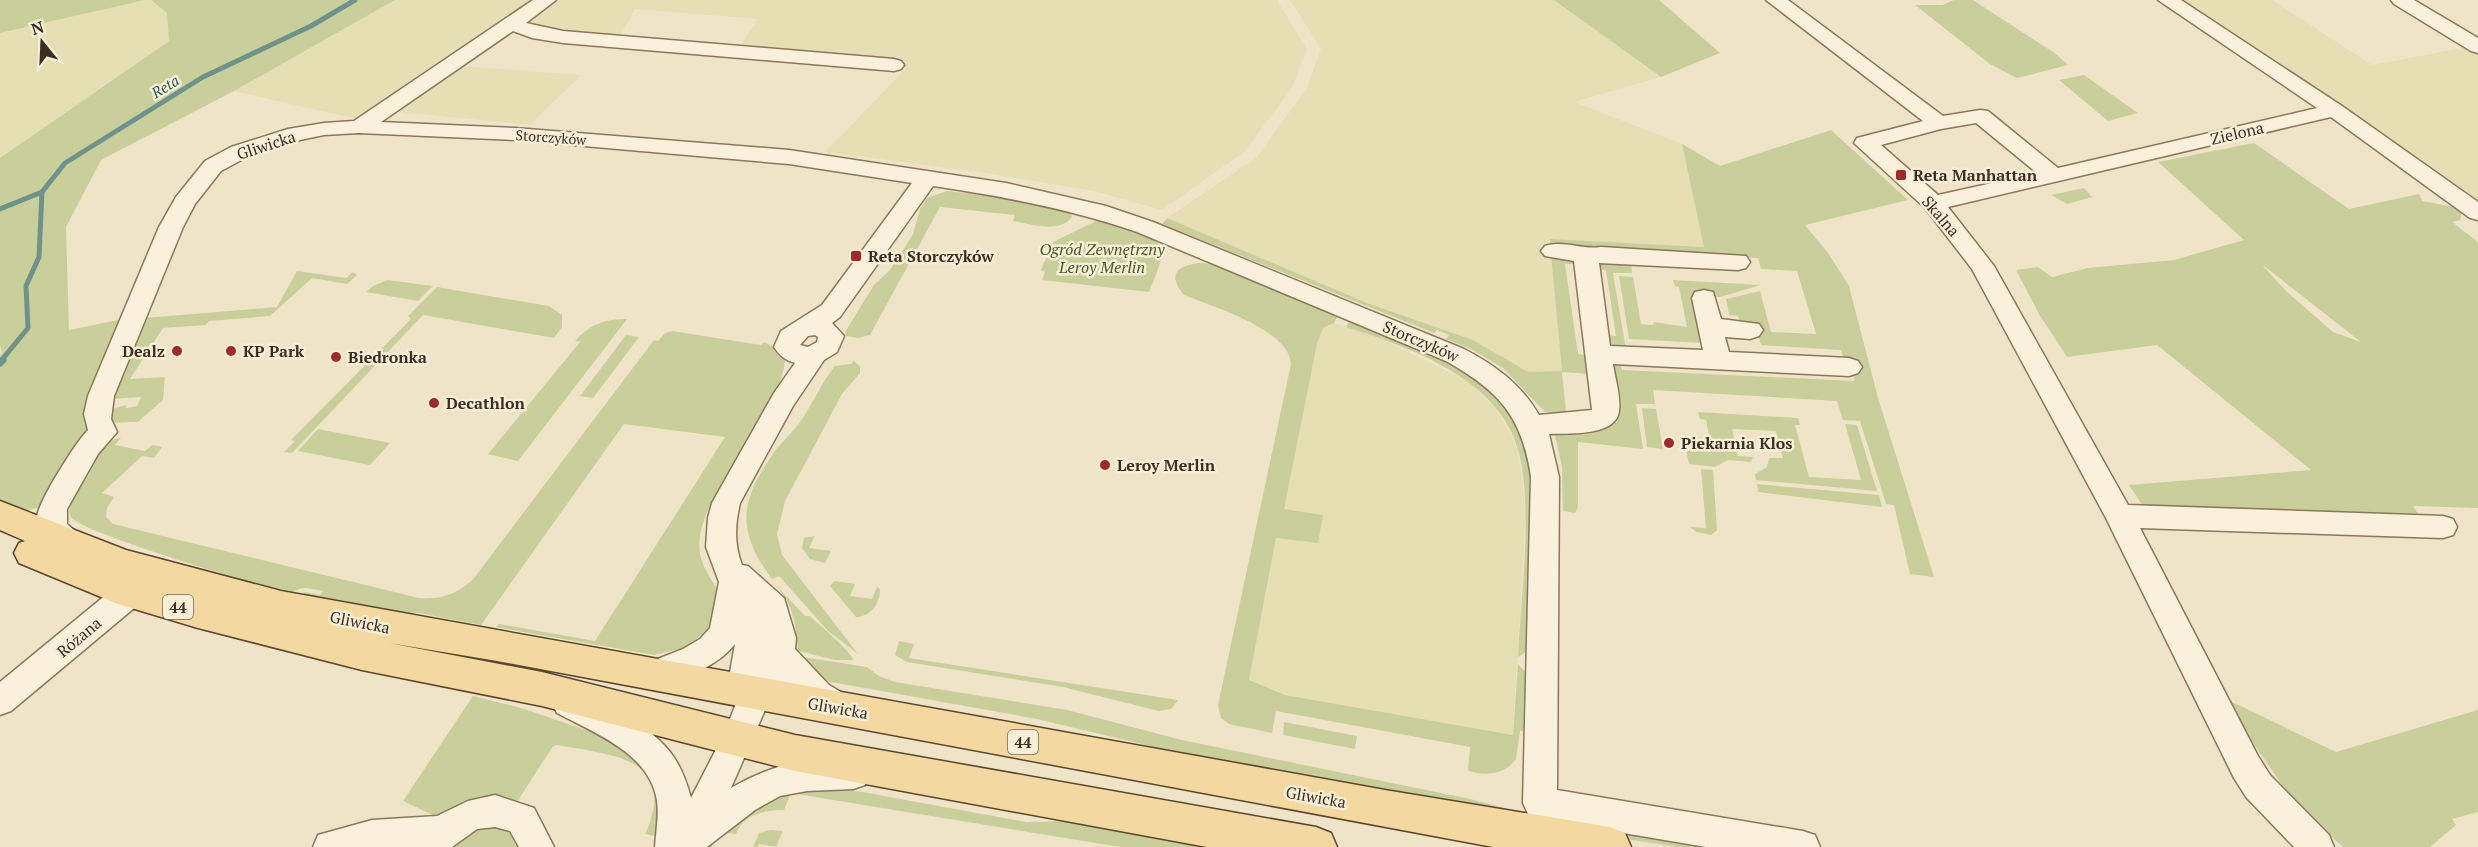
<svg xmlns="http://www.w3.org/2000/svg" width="2478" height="847" viewBox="0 0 2478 847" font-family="'PT Serif',serif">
<rect width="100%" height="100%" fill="#f0e4c8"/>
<!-- farmland -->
<path fill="#e6deb5" d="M 145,0 L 151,0 L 167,13 L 169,41 L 0,158 L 0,33 Z
M 395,0 L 533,0 L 361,120 L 234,91 Z
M 557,0 L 1277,0 L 1307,49 L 1292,88 L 1244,152 L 1162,210 L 1094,191 L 979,172 L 825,152 L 906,69 L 904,62 L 740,46 L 758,19 L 635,9 L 619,37 L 563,32 L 528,21 Z
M 1290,0 L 1554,0 L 1661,77 L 1574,102 L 1682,144 L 1705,247 L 1550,239 L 1562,372 L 1528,372 L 1473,340 L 1367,303 L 1167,218 L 1256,158 L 1307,88 L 1321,49 Z
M 2181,0 L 2272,0 L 2372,65 L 2468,47 L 2478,53 L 2478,206 L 2335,102 Z
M 462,66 L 581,75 L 530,125 L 390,111 Z
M 1334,323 L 1375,336 L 1462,378 L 1474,387 L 1496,409 L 1513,438 L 1518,451 L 1526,510 L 1513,735 L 1285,695 L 1249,680 L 1276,538 L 1318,542 L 1283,509 L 1317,344 L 1323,328 Z"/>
<!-- green -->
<path fill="#c9cf9b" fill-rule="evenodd" d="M 0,0 L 145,0 L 0,33 Z
M 151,0 L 395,0 L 234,91 L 101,160 L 66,227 L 69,330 L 128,318 L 90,429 L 45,506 L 24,511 L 0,502 L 0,355 L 2,353 L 0,346 L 0,158 L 169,41 L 167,13 Z
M 1554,0 L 1659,0 L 1720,53 L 1661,77 Z
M 1954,0 L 1973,0 L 2056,54 L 2068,65 L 2017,78 L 1990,64 L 1915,5 L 1942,5 Z
M 2084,75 L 2138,113 L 2108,121 L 2059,80 Z
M 1831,130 L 1908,200 L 1805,225 L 1828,253 L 1849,286 L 1878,398 L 1934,577 L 1910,574 L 1894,505 L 1886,504 L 1860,421 L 1843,420 L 1837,401 L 1653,390 L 1655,404 L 1636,404 L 1643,449 L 1578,442 L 1578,507 L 1575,513 L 1563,511 L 1562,467 L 1554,431 L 1591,428 L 1610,364 L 1620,360 L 1622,370 L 1855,381 L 1849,362 L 1845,362 L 1841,350 L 1761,345 L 1757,330 L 1740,325 L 1738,316 L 1729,315 L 1726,299 L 1760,291 L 1771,332 L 1816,334 L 1797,271 L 1761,269 L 1758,258 L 1550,247 L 1550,239 L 1704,247 L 1682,144 L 1720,166 Z
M 2254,143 L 2349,209 L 2419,194 L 2422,201 L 2455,207 L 2462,212 L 2460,220 L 2452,222 L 2478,242 L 2478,508 L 2413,506 L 2421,518 L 2145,509 L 2129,485 L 2311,470 L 2157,345 L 2067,357 L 2039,314 L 2016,270 L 2038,267 L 2052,277 L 2088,268 L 2174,260 L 2244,240 L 2158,162 ZM 2263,266 L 2264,266 L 2361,342 L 2333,332 L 2285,290 Z
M 2084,188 L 2092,197 L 2067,204 L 2051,195 Z
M 967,189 L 1070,211 L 1072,217 C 1060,234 1030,224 1013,221 L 1015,215 L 940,207 L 870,335 L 858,338 L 846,336 L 845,332 L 874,285 L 890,270 L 901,253 L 913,234 L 920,209 L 927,198 L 947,191 L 965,193 Z
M 1167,218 L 1367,303 L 1473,340 L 1528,372 L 1562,371 L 1551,254 L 1565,255 L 1579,264 L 1565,264 L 1578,354 L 1587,355 L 1590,374 L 1562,372 L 1566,413 L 1545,412 L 1503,368 L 1471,349 L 1446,339 L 1449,335 L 1437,330 L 1434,333 L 1162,224 Z
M 1096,221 C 1110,219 1161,235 1162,251 C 1162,264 1153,280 1149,292 L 1042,280 L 1045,272 L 1041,270 L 1046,258 L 1056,259 L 1061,248 L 1051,246 L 1053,242 Z
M 1631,262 L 1632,273 L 1613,273 L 1626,350 L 1607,345 L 1603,335 L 1616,336 L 1606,270 L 1593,269 L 1596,263 Z
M 1198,263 L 1216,264 L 1336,314 L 1337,318 L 1334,323 L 1323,328 L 1317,344 L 1284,509 L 1323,515 L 1318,543 L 1276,538 L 1249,680 L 1285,695 L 1513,735 L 1518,664 L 1529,676 L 1527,730 L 1520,731 L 1516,759 C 1504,775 1486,776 1468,771 L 1470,747 L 1276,711 L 1272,733 L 1229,724 L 1221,718 L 1218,705 L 1291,364 C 1289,329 1213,307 1184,295 C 1168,275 1175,267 1198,263 Z
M 297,271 L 346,278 L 353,272 L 357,275 L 347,284 L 312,278 L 270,316 L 209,321 L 206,325 L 163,328 L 130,379 L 165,377 L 163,400 L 138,422 L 105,423 L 106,411 L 126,405 L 126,408 L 137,406 L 141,397 L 111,399 L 145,318 L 277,307 Z
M 1619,276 L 1633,277 L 1641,324 L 1653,325 L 1654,322 L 1687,327 L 1679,287 L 1675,286 L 1673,280 L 1761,285 L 1720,297 L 1697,296 L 1698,328 L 1702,343 L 1629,339 Z
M 387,280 L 433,286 L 418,301 L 366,292 L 373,286 Z
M 437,287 L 549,306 L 562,315 L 562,327 L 554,338 L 423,315 L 292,453 L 284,452 L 295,441 L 291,440 L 411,319 L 408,316 Z
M 627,319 L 518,461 L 488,454 L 580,342 L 575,341 C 590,324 605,319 627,319 Z
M 1354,321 C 1397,339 1455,357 1489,388 C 1537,430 1532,491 1531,549 C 1531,583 1530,616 1529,650 L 1518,657 C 1521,595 1533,512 1519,453 C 1501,379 1409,347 1346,327 L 1348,323 Z
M 672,331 L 761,345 L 764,342 L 777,349 L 785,361 C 778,423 686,503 701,558 C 705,571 713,583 721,594 L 716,629 L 708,629 L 687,647 L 654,655 L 496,627 L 499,624 L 595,641 L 725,437 L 624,424 L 481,625 L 419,613 L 394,612 L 303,594 L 305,592 L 320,595 L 323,591 C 317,590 310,588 305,588 C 300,588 296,591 292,591 C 267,589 79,532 71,517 C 64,503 84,484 90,472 C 98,456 100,440 121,438 L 115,445 L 145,451 L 152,445 L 162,447 L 154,458 L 142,456 L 102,493 L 114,497 L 107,508 L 106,517 L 113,524 L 419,598 C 440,600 459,594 474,578 L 654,340 L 658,341 L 665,333 Z
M 626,335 L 639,337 L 593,398 L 580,396 Z
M 854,361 L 860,366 L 860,373 L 842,394 L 785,501 L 777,534 L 782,555 L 858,654 L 828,631 L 779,576 L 772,579 C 738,533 738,504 771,457 C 778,445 789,436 798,425 C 812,406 820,384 835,366 L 851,364 Z
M 1642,408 L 1656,409 L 1663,449 L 1647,447 Z
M 1698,412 L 1798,418 L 1800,425 L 1795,425 L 1809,477 L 1861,480 L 1845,424 L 1857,425 L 1877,491 L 1756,480 L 1755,474 L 1767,467 L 1769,458 L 1783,458 L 1776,431 L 1732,429 L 1738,456 L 1753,457 L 1751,462 L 1728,460 L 1715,467 L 1689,464 L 1686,450 L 1712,451 L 1706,420 L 1700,419 Z
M 318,429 L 390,443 L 370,465 L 298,451 Z
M 1701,469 L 1713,470 L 1717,530 L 1711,535 L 1696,532 L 1690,527 L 1706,528 Z
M 1757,484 L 1879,495 L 1882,507 L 1758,492 Z
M 815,536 L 809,548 L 831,551 L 825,563 L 810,559 L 802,548 L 804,538 Z
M 834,581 L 855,584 L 850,596 L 872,599 L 877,587 L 880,589 C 880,603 871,617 856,617 L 830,586 Z
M 774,583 L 805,616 L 810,616 C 818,624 853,653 853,660 L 835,660 L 798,651 C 795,619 795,609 774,583 Z
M 899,641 L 914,644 L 909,658 L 1178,700 L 1171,709 L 1159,711 L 1063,687 L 907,662 L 895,655 Z
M 802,657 L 867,667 L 879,676 L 895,682 L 1067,710 L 1182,740 L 1470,799 L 1536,816 L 1731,847 L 1677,847 L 1626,839 L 1200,758 L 1037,719 L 820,680 Z
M 473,696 L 521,708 L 610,738 L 639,757 L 660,792 L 660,837 L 645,834 C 680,757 611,755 557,745 L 553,746 L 517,802 L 448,815 L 433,815 L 403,801 Z
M 2222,697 L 2336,752 L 2478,710 L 2478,812 L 2452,819 L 2456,825 L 2430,847 L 2343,847 L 2312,819 L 2286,791 Z
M 1284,722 L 1357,736 L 1355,749 L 1283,735 Z
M 824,785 L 1026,822 L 1075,821 L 1215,847 L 1120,847 L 791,793 L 784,810 C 765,810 743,814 736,834 L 718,832 L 712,847 L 707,847 L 715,834 L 750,802 Z
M 478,825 L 505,826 L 517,847 L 452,847 L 462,836 Z
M 770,830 L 783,831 L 776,847 L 759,844 L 758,847 L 753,847 L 759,833 Z"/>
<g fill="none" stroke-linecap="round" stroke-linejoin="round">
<!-- stream-far1 -->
<path stroke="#6f938a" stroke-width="5" d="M 0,209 L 42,192 L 65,163 L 203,77 L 311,26 L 355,0
M 1,361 L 28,328 L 26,286 L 39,257 L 42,192"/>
<!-- stream -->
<path stroke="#6f938a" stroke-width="7" d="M 0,363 L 3,360"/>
<defs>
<path id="minor" d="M 533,0 L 556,0 L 526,23 L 563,31 L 894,59 L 901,61 L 904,65 L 901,69 L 894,71 L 563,43 L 532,38 L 513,31 L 381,122 L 515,128 L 789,150 L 1006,183 L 1106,206 L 1153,222 L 1464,349 C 1495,365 1521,384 1539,415 L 1592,410 L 1574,261 L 1545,256 L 1541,251 L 1545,246 C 1564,240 1582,250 1601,247 L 1746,256 L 1750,262 L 1746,268 L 1738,270 L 1599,263 L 1610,346 L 1703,350 L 1692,298 L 1695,292 L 1704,290 L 1713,292 L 1721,319 L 1759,324 L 1763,330 L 1759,336 L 1750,339 L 1725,337 L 1729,352 L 1849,358 L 1858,361 L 1862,367 L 1858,373 L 1849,376 L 1613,364 C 1615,378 1621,397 1619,411 C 1616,437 1567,433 1549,434 L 1559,477 L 1557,790 L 1803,831 L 1815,835 L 1820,847 L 1706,847 L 1540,819 L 1528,814 L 1523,803 L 1531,477 C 1522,416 1499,391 1446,361 L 1137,232 C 1070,209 1002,196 933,186 L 840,317 L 832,323 L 844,336 L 837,352 L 824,360 L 793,406 L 740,503 C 735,525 734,544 742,565 L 748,566 L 784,598 L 796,638 L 795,649 L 829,685 L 851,698 L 856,708 L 851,718 L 840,722 L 807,705 L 788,684 L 784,693 L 768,703 L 731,788 C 767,767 823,748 865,763 L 870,774 L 865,785 L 853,789 L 807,791 L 780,796 L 755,810 L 707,847 L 655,847 C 656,832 659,816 657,801 C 650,753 594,733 557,713 L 552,703 L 557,693 L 568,689 C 601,701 653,726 673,756 C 682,769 687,783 691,798 L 724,734 L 739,696 L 729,678 L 735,644 C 716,668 685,677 656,688 L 645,684 L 640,674 L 645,664 L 683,649 L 700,639 L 710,628 L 719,582 L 706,547 L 708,518 L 712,503 L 774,393 L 795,363 C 785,360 780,356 774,347 L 781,331 L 822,305 L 912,183 L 789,164 L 515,140 L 359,133 L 324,135 L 300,140 L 247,157 L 221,171 L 195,204 L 183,227 L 114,396 L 111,419 L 117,432 L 98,454 L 67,509 L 67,524 L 82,537 L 87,545 L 82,553 C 70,557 63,555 53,546 C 45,540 38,529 37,518 C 37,503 76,442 88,430 L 84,414 L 88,396 L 159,227 L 176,197 L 205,161 L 231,147 L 288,129 L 324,123 L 354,121 ZM 815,335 L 818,337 L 817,342 L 808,347 L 800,345 L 808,336 Z
M 1766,0 L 1788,0 L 1943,116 L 1980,110 L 1988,111 L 2058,168 L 2317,108 L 2158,0 L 2181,0 L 2342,106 L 2478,202 L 2478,220 L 2470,218 L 2331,117 L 1948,207 L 1994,266 L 2128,505 L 2443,516 L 2453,519 L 2457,527 L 2453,535 L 2443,538 L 2140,528 L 2258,756 L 2270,775 L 2329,835 L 2334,847 L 2294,847 L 2246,797 L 2234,778 L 2106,518 L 1972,269 L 1925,208 L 1854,143 L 1857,138 L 1923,121 ZM 1976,123 L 2037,173 L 1938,195 L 1881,145 L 1941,129 Z
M 2391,0 L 2414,0 L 2478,38 L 2478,53 L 2471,51 L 2394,4 Z
M 146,568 L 157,571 L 161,580 L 157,589 L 11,711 L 0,715 L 0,682 L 135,571 Z
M 495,795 L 534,808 L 554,847 L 519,847 L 510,831 L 495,827 L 477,829 L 452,847 L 313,847 L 318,835 L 372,820 L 437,816 L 468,801 Z"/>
<path id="major" d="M 0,501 L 126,550 L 281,591 L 1385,790 L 1610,827 L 1625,833 L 1631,847 L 1493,847 L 497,661 L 389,643 L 542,672 L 795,735 L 1316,827 L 1331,833 L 1337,847 L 1207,847 L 795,771 L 542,706 L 362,670 L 198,628 L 118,604 L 19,563 L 14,553 L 19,543 L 25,541 L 0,530 Z"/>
</defs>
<!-- minor casing -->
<use href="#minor" stroke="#8d765c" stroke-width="3"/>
<!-- major casing -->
<use href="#major" stroke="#5b4430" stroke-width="3"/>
<!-- minor -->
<use href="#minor" fill="#faf1dc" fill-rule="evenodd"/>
<!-- major -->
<use href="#major" fill="#f3d9a0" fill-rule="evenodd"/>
</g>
<!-- markers -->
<g fill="#9e2a2b" stroke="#f7eed8" stroke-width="2">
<rect x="1895" y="169" width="12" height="12" rx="3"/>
<rect x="850" y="250" width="12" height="12" rx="3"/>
<circle cx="177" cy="351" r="6"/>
<circle cx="231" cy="351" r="6"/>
<circle cx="336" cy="357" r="6"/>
<circle cx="434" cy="403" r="6"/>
<circle cx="1669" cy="443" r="6"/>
<circle cx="1105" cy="465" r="6"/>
</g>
<g text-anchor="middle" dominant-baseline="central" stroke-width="5" stroke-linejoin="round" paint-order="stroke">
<!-- far-street labels -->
<g font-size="14" fill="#3d2e20" stroke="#f7eed8">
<text transform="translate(551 137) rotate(4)">Storczyków</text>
</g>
<!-- far-water labels -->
<g font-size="15" font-style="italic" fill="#2f5d5a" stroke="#f7eed8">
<text transform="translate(165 86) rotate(-32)">Reta</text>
</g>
<!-- shield labels -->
<g fill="#f7eed8" stroke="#756857" stroke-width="1.5">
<rect x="163" y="595" width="30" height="24" rx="4.5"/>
<rect x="1008" y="730" width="30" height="24" rx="4.5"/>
</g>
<g font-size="15" font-weight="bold" fill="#3d2e20">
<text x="178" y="607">44</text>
<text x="1023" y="742">44</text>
</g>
<!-- street labels -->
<g font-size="16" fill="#3d2e20" stroke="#f7eed8">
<text transform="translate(2237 133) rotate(-13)">Zielona</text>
<text transform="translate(266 145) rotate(-18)">Gliwicka</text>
<text transform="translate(1941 216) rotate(49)">Skalna</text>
<text transform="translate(1421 341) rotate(23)">Storczyków</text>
<text transform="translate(360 622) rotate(11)">Gliwicka</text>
<text transform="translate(79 637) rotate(-40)">Różana</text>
<text transform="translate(838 708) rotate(10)">Gliwicka</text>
<text transform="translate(1316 797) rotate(10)">Gliwicka</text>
</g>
<!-- poi labels -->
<g font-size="16" font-weight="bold" fill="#3d2e20" stroke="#f7eed8" text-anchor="start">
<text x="1913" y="175">Reta Manhattan</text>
<text x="868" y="256">Reta Storczyków</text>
<text x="165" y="351" text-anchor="end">Dealz</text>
<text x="243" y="351">KP Park</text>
<text x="348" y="357">Biedronka</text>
<text x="446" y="403">Decathlon</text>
<text x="1681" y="443">Piekarnia Klos</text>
<text x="1117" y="465">Leroy Merlin</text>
</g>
<!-- park labels -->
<g font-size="16" font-style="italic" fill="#4d5a26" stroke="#f7eed8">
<text x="1102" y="249">Ogród Zewnętrzny<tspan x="1102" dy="18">Leroy Merlin</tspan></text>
</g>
</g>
<!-- north arrow -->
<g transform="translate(42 42) rotate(342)" stroke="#f7eed8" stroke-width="4.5" paint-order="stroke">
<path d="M0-4.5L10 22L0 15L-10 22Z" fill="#3d2e20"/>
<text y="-9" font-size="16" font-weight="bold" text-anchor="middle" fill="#3d2e20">N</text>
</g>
</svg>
